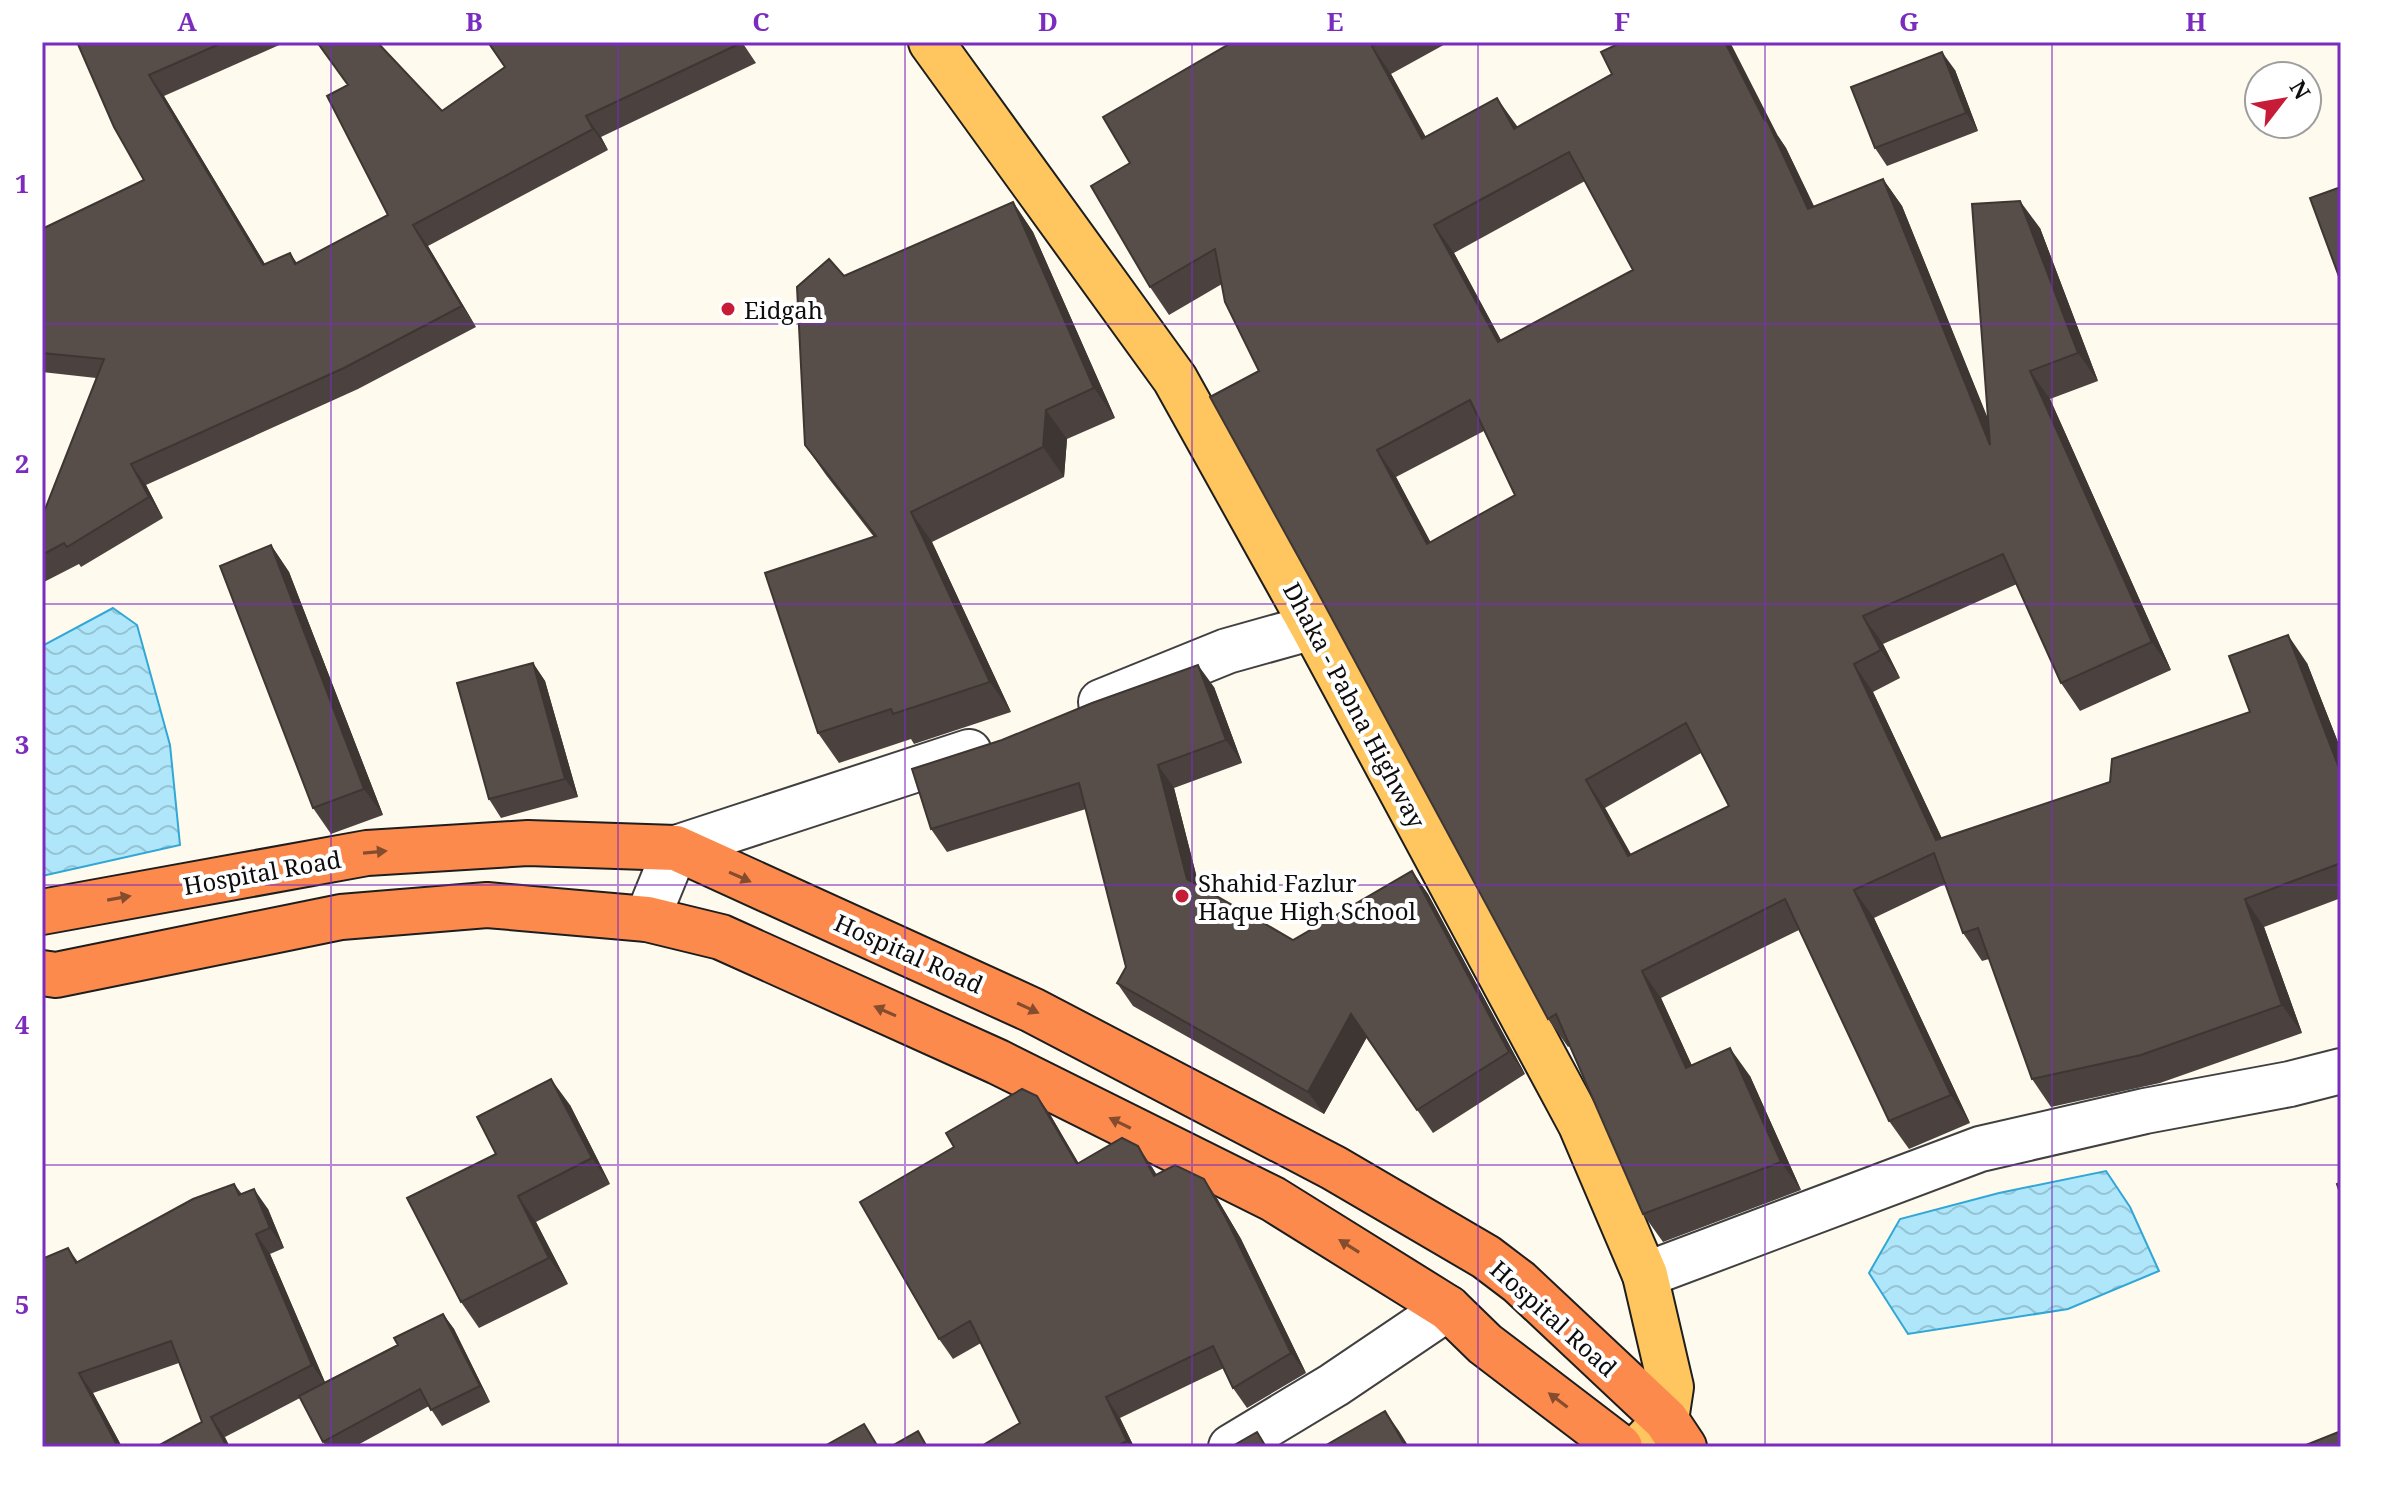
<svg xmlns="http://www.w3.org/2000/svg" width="2383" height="1489" viewBox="0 0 2383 1489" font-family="'Noto Serif',serif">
<defs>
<pattern id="water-waves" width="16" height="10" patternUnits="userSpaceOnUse" patternTransform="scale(2)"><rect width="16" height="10" fill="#afe6fa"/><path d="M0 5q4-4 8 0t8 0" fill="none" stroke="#95c4d5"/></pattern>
</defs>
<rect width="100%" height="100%" fill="#fffaee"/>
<!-- water -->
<path fill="url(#water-waves)" stroke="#31a7d6" stroke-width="2" d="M 113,608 L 137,625 L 170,745 L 180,845 L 42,876 L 42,646 Z
M 2106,1171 L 2130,1207 L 2159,1271 L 2068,1309 L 1908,1334 L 1869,1273 L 1900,1219 L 1999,1193 Z"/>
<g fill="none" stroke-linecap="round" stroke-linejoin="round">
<defs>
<path id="street" d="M 1101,702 L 1227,651 L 1313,627
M 647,919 L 676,848 L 969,752
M 1645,1275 L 1980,1149 L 2145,1111 L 2290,1084 L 2341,1071
M 1231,1447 L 1334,1385 L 1448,1308"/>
<path id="primary" d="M 931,42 L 1175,379 L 1313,627 L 1581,1125 L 1645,1275 L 1671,1387 L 1666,1420 L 1640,1447"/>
<path id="highway" d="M 42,912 L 367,853 L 528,843 L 676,848 L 1032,1010 L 1334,1168 L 1486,1257 L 1519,1282 L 1666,1420 L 1684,1447
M 42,973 L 56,975 L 341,917 L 487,905 L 647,919 L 721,937 L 998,1062 L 1273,1199 L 1448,1308 L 1485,1344 L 1620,1447"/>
</defs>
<!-- street casing -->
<use href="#street" stroke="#404040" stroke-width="48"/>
<!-- primary casing -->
<use href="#primary" stroke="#1e1e1e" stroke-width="48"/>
<!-- highway casing -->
<use href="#highway" stroke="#1e1e1e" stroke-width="48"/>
<!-- street -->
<use href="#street" stroke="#fff" stroke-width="44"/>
<!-- primary -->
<use href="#primary" stroke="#ffc55e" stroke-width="44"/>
<!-- highway -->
<use href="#highway" stroke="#fd8a4d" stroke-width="44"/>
</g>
<!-- wall -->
<path fill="#4b423f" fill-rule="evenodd" d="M 77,42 L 286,42 L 164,96 L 265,264 L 290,253 L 297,263 L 388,215 L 442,111 L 505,67 L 487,42 L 742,42 L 756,63 L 601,137 L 608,150 L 428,246 L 476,327 L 358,389 L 146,485 L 163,518 L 81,567 L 79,564 L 42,583 L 42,555 L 96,378 L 42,372 L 42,229 L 144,180 Z
M 1228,42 L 1449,42 L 1391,74 L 1425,137 L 1517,127 L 1778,136 L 1786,148 L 1814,206 L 1883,179 L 1902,206 L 1988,420 L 2040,228 L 2098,381 L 2050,399 L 2171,670 L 2080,711 L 2061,683 L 2017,584 L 1883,644 L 1900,678 L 1873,692 L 1942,839 L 2110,782 L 2250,712 L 2307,663 L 2341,750 L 2341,898 L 2264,927 L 2302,1033 L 2160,1083 L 2051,1107 L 2032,1079 L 1989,959 L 1982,961 L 1963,933 L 1945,884 L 1874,918 L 1970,1123 L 1909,1149 L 1889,1121 L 1799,930 L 1661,998 L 1692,1066 L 1750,1076 L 1801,1190 L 1663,1242 L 1643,1214 L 1570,1046 L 1568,1047 L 1548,1019 L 1259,371 L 1222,284 L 1169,315 L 1150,287 L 1130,163 L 1229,44 ZM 1585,181 L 1633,270 L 1501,340 L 1454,253 ZM 1484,431 L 1515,495 L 1430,542 L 1396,477 ZM 1701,753 L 1729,806 L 1631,854 L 1605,808 Z
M 1955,70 L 1978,131 L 1887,166 L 1875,148 Z
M 1013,202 L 1033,232 L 1115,418 L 1067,439 L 1064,477 L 932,542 L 1011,712 L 914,744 L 911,739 L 839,763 L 818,733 L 874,537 L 826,475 L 805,445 L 844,276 Z
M 271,545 L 289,572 L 383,815 L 331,834 L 313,808 Z
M 533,663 L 545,681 L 578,797 L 501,818 L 489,799 Z
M 1214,687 L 1242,763 L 1174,788 L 1199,886 L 1293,940 L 1412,871 L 1428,894 L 1525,1074 L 1433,1133 L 1367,1037 L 1324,1114 L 1133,1006 L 1117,983 L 1126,967 L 1086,809 L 947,852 L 931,829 Z
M 1037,1096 L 1051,1116 L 1078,1163 L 1152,1167 L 1157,1175 L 1204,1179 L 1218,1200 L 1241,1239 L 1306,1373 L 1247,1408 L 1233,1388 L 1224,1368 L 1120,1418 L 1134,1447 L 980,1447 L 1020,1423 L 981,1343 L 953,1359 L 939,1339 L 954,1147 Z
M 570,1105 L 610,1184 L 536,1222 L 568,1284 L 479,1328 L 461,1302 L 496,1154 Z
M 234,1184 L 242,1194 L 268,1209 L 284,1248 L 270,1254 L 325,1382 L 398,1345 L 443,1314 L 454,1329 L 490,1402 L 442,1426 L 429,1406 L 354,1447 L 326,1447 L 300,1398 L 225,1437 L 202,1422 L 179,1363 L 93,1393 L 122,1447 L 42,1447 L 68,1248 L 78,1262 Z"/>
<!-- shaded-wall -->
<path fill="#3d3633" d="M 1725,42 L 1730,42 L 1778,136 L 1786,148 L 1828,236 L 1808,209 Z
M 1372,46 L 1391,74 L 1442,166 L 1422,139 Z
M 1942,52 L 1955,70 L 1978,131 L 1966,113 Z
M 149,75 L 164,96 L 278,286 L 263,265 Z
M 1497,98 L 1517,126 L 1533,157 L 1514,129 Z
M 586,116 L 601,137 L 608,150 L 593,129 Z
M 1883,179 L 1902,206 L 2010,473 L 1990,445 Z
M 2020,201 L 2040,228 L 2098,381 L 2078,353 Z
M 1013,202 L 1033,232 L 1115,418 L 1094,388 Z
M 413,225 L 428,246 L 476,327 L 462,306 Z
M 1434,225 L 1454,253 L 1517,370 L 1498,342 Z
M 2030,371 L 2050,399 L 2171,670 L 2152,642 Z
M 1046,410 L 1067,439 L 1064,477 L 1043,447 Z
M 1377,450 L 1396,477 L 1446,571 L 1427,544 Z
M 131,464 L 146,485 L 163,518 L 149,497 Z
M 911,512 L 932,542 L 1011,712 L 990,682 Z
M 271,545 L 289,572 L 383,815 L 364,789 Z
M 1863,616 L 1883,644 L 1900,678 L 1881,650 Z
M 2288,635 L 2307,663 L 2341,750 L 2341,773 Z
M 533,663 L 545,681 L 578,797 L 565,779 Z
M 1854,664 L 1873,692 L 1956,868 L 1936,840 Z
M 1198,665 L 1214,687 L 1242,763 L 1226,740 Z
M 1158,765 L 1174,788 L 1203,902 L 1187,879 Z
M 1586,780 L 1605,808 L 1647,884 L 1628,856 Z
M 1412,871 L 1428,894 L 1525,1074 L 1509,1052 Z
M 1854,890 L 1874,918 L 1970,1123 L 1951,1095 Z
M 2245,899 L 2264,927 L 2302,1033 L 2282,1005 Z
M 1642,971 L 1661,998 L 1706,1096 L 1686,1068 Z
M 1351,1014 L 1367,1037 L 1324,1114 L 1308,1092 Z
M 1730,1048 L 1750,1076 L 1801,1190 L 1781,1162 Z
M 551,1079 L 570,1105 L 610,1184 L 592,1158 Z
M 1037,1096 L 1051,1116 L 1091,1184 L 1077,1164 Z
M 1138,1146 L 1152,1167 L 1168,1197 L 1154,1176 Z
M 1204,1179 L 1218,1200 L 1241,1239 L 1306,1373 L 1291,1353 Z
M 254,1189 L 268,1209 L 284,1248 L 270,1228 Z
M 518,1196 L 536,1222 L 568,1284 L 549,1258 Z
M 256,1234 L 270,1254 L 326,1385 L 312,1365 Z
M 443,1314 L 454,1329 L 490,1402 L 480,1386 Z
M 79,1373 L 93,1393 L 122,1447 L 118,1447 Z
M 1106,1397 L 1120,1418 L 1134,1447 L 1131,1447 L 1127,1441 Z
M 1385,1411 L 1399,1431 L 1409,1447 L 1406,1447 Z
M 211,1417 L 225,1437 L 230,1447 L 227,1447 Z"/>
<!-- building -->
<path fill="#574d49" stroke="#3d3633" stroke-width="2" fill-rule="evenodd" d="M 77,42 L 224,42 L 149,75 L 263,265 L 290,253 L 295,264 L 388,215 L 327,96 L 348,85 L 317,42 L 377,42 L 442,111 L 505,67 L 488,42 L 741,43 L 586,116 L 593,129 L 413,225 L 462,306 L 344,368 L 131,464 L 149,497 L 67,547 L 64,543 L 42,555 L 42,517 L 104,359 L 42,353 L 42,229 L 144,180 L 114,127 Z
M 1228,42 L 1380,42 L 1372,46 L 1422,139 L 1497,98 L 1514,129 L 1612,74 L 1601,52 L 1622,42 L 1725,42 L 1765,121 L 1767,120 L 1808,209 L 1883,179 L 1990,445 L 1972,204 L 2020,201 L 2078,353 L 2030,371 L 2152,642 L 2061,683 L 2003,554 L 1863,616 L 1881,650 L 1854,664 L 1936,840 L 2110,782 L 2112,759 L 2250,712 L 2229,656 L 2288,635 L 2341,773 L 2341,863 L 2245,899 L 2282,1005 L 2141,1055 L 2032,1079 L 1978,928 L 1963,933 L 1934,853 L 1854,890 L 1951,1095 L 1889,1121 L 1785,899 L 1642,971 L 1686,1068 L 1730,1048 L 1781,1162 L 1643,1214 L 1556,1014 L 1548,1019 L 1315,587 L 1210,397 L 1259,371 L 1225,302 L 1215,249 L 1150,287 L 1091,186 L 1130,163 L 1103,117 L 1229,44 ZM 1569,152 L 1633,270 L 1498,342 L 1434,225 ZM 1470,400 L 1515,495 L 1427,544 L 1377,450 ZM 1686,723 L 1729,806 L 1628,856 L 1586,780 Z
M 1942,52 L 1966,113 L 1875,148 L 1851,87 Z
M 2341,187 L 2341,282 L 2310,198 Z
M 1013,202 L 1094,388 L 1046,410 L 1043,447 L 911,512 L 990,682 L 893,714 L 891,709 L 818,733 L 765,573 L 876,536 L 805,445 L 797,287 L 829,259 L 844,276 Z
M 271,545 L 364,789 L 313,808 L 220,566 Z
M 533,663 L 565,779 L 489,799 L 457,683 Z
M 1198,665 L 1226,740 L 1158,765 L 1187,879 L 1293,940 L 1412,871 L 1509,1052 L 1417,1110 L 1351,1014 L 1308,1092 L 1117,983 L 1126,967 L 1079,783 L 931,829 L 912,769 L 1002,740 L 1092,703 Z
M 551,1079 L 592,1158 L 518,1196 L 549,1258 L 461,1302 L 407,1198 L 496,1154 L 477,1117 Z
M 1022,1089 L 1037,1096 L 1077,1164 L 1122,1138 L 1138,1146 L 1154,1176 L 1175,1165 L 1204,1179 L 1226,1218 L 1291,1353 L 1233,1388 L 1213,1346 L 1106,1397 L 1127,1441 L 1117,1446 L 1118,1447 L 980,1447 L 1020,1423 L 970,1321 L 939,1339 L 860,1202 L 954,1147 L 946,1133 Z
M 2341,1182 L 2341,1196 L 2337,1184 Z
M 234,1184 L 239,1195 L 254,1189 L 270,1228 L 256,1234 L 312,1365 L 211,1417 L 227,1447 L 156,1447 L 202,1422 L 171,1341 L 79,1373 L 118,1447 L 42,1447 L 42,1259 L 68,1248 L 76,1263 L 193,1199 Z
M 443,1314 L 480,1386 L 431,1410 L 420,1389 L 323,1442 L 299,1396 L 398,1345 L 394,1338 Z
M 1385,1411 L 1406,1447 L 1323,1447 Z
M 864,1424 L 878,1447 L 823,1447 Z
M 918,1431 L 927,1447 L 890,1447 Z
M 2341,1431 L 2341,1447 L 2301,1447 Z
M 1257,1432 L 1266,1447 L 1231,1447 Z"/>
<!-- one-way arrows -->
<defs><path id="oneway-solid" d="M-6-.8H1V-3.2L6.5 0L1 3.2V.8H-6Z" transform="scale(2)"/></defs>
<g fill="#854c2d">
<use href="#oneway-solid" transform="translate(375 852) rotate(-5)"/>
<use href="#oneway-solid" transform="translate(740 877) rotate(24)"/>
<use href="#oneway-solid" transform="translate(119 898) rotate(-10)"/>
<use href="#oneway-solid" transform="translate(1028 1008) rotate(25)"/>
<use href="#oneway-solid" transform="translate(885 1011) rotate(-156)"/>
<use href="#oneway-solid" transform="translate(1120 1123) rotate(-154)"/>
<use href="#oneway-solid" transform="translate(1349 1246) rotate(-148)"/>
<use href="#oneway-solid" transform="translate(1558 1400) rotate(-143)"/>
</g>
<!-- grid -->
<path fill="none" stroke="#7b2cbf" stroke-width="2" stroke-opacity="0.55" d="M 331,42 L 331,1447M 618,42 L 618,1447M 905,42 L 905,1447M 1192,42 L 1192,1447M 1478,42 L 1478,1447M 1765,42 L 1765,1447M 2052,42 L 2052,1447M 42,324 L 2341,324M 42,604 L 2341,604M 42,885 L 2341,885M 42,1165 L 2341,1165"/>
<!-- markers -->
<g fill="#c61c38" stroke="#fff" stroke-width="3">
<circle cx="728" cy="309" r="8"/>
<circle cx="1182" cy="896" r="8"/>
</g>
<g text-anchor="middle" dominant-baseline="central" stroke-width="8" stroke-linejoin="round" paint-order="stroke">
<!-- poi labels -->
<g font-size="24" fill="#0d0d0d" stroke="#fff" text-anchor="start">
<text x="744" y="309">Eidgah</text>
<text x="1198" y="882">Shahid Fazlur<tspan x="1198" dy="28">Haque High School</tspan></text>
</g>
<!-- street labels -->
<g font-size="24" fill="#0d0d0d" stroke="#fff">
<text transform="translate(1355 705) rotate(62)">Dhaka - Pabna Highway</text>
<text transform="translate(262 872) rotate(-10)">Hospital Road</text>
<text transform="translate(909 953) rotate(24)">Hospital Road</text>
<text transform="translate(1554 1318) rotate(42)">Hospital Road</text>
</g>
</g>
<!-- border -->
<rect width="2383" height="1489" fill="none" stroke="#ffffff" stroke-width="88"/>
<!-- north arrow -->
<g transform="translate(2283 100) rotate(59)"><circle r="38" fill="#ffffff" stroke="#9e9e9e" stroke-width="2"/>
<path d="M0-6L14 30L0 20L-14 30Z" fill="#c61c38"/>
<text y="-12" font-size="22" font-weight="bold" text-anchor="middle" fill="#0d0d0d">N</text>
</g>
<rect x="44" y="44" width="2295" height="1401" fill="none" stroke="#7b2cbf" stroke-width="3"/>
<g font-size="26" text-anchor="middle" font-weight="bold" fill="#7b2cbf">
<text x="187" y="31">A</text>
<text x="474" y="31">B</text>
<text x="761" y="31">C</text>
<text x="1048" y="31">D</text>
<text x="1335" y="31">E</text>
<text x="1622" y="31">F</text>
<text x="1909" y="31">G</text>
<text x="2196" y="31">H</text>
<text x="22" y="193">1</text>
<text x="22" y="473">2</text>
<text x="22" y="754">3</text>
<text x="22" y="1034">4</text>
<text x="22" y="1314">5</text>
</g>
</svg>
